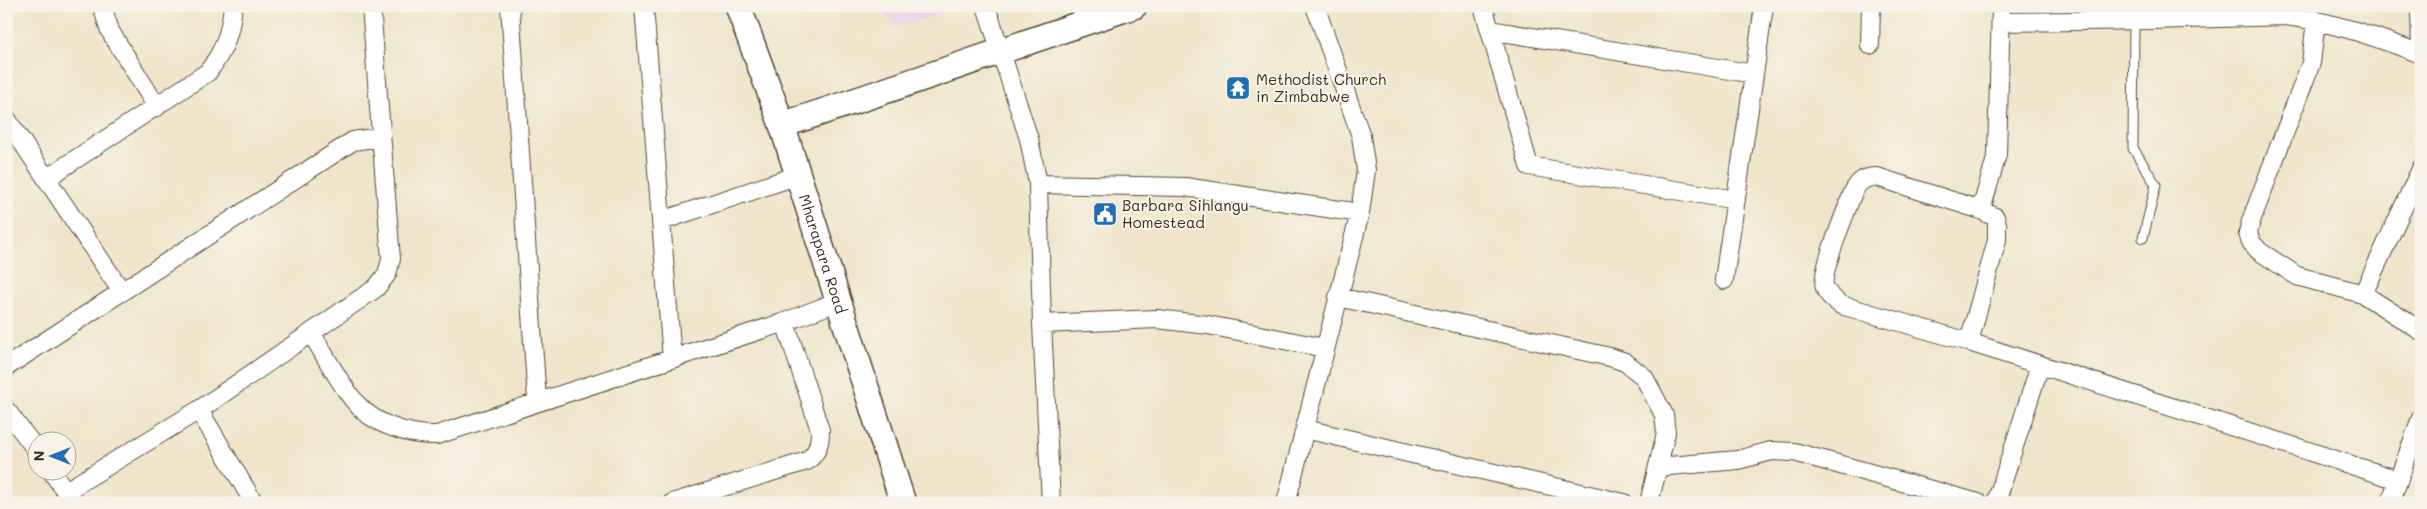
<svg xmlns="http://www.w3.org/2000/svg" width="2427" height="509" viewBox="0 0 2427 509" font-family="Mali,sans-serif">
<rect width="100%" height="100%" fill="#f7f3e8"/>
<filter id="ink" filterUnits="userSpaceOnUse"><feTurbulence type="fractalNoise" baseFrequency=".02" numOctaves="2"/><feDisplacementMap in="SourceGraphic" scale="10" xChannelSelector="R" yChannelSelector="G"/><feConvolveMatrix kernelMatrix="1 2 1 2 8 2 1 2 1" color-interpolation-filters="sRGB"/></filter>
<filter id="wash" filterUnits="userSpaceOnUse"><feTurbulence type="fractalNoise" baseFrequency=".0096" numOctaves="4" result="noise"/><feDisplacementMap in="SourceGraphic" scale="20" xChannelSelector="R" yChannelSelector="G"/><feGaussianBlur stdDeviation="1.12" result="paint"/><feColorMatrix in="noise" values="0 0 0 0 0 0 0 0 0 0 0 0 0 0 0 0 0 1.4 0 .05"/><feComposite in="paint" operator="in"/></filter>
<g filter="url(#wash)">
<rect width="100%" height="100%" fill="#f0e5ca"/>
<!-- built -->
<path fill="#ecd1e9" d="M 877,6 L 962,6 L 896,28 Z"/>
</g>
<g filter="url(#ink)">
<g fill="none" stroke-linecap="round" stroke-linejoin="round">
<defs>
<path id="lane" d="M 2134,20 L 2133,148 L 2156,185 L 2143,238"/>
<path id="street" d="M 102,6 L 110,31 L 157,107
M 510,6 L 537,401
M 644,6 L 672,359
M 986,6 L 1029,139 L 1038,184 L 1042,324 L 1051,503
M 1483,6 L 1529,166 L 1736,200
M 2151,6 L 2151,20 L 2286,16
M 2286,6 L 2286,16 C 2334,22 2376,37 2421,54
M 2420,6 L 2421,54
M 2316,20 L 2311,63 L 2251,221 L 2248,233 L 2251,242 L 2259,251 L 2297,276 L 2363,294 L 2421,331
M 2000,22 L 2151,20
M 1490,30 L 1754,74
M 1870,45 L 1871,6
M 6,118 L 122,292
M 47,178 L 208,72 C 225,49 230,34 233,6
M 1038,184 L 1185,187 L 1360,213
M 1981,210 L 1997,155 L 2001,6
M 661,221 L 799,175
M 1724,280 L 1764,6
M 2363,294 L 2421,169
M 1338,297 L 1610,357 L 1625,362 L 1644,377 L 1664,415 L 1666,433 L 1649,503
M 1042,324 L 1157,319 L 1208,325 L 1325,348
M 312,334 C 326,357 339,383 356,403 C 374,425 411,436 437,435 L 785,322 L 839,301
M 1969,342 L 1997,240 L 1997,224 L 1995,217 L 1981,210 L 1877,177 C 1864,177 1859,181 1853,192 C 1847,210 1819,274 1825,288 C 1828,296 1835,300 1841,305 L 1969,342 L 2398,480
M 6,367 L 353,141 L 380,137
M 6,410 L 38,452
M 199,410 L 376,288 L 387,274 L 391,259 L 371,6
M 1305,429 L 1624,503
M 1658,467 L 1738,460 L 1771,451 L 1794,452 L 1978,503
M 52,472 L 74,503
M 66,491 L 199,410 L 254,503
M 672,503 L 807,461 C 818,452 820,444 820,430 L 785,322
M 1286,503 L 1360,213 L 1366,170 L 1361,136 L 1315,6
M 1996,503 L 2040,365
M 2390,503 L 2421,418"/>
<g id="secondary">
<path id="s1" d="M 738,6 L 782,125 L 903,503"/>
<path d="M 782,125 C 900,87 1016,45 1134,6"/>
</g>
</defs>
<!-- lane casing -->
<use href="#lane" stroke="#564638" stroke-width="11"/>
<!-- street casing -->
<use href="#street" stroke="#564638" stroke-width="20"/>
<!-- secondary casing -->
<use href="#secondary" stroke="#564638" stroke-width="28"/>
<!-- lane -->
<use href="#lane" stroke="#fff" stroke-width="9"/>
<!-- street -->
<use href="#street" stroke="#fff" stroke-width="18"/>
<!-- secondary -->
<use href="#secondary" stroke="#fff" stroke-width="25"/>
</g>
</g>
<!-- icons -->
<defs>
<symbol id="temple-square" viewBox="-11 -11 22 22"><rect x="-9" y="-9" width="18" height="18" rx="4" fill="#1f6fb2" stroke="#f7f3e8"/><path d="M0-6L5-2H3V0L6.5 2.5H4V6H1.5V3h-3V6H-4V2.5H-6.5L-3 0V-2H-5Z" fill="#fff"/></symbol>
<symbol id="civic-square" viewBox="-11 -11 22 22"><rect x="-9" y="-9" width="18" height="18" rx="4" fill="#1f6fb2" stroke="#f7f3e8"/><path d="M-.6-6.5H3V-4.5H.6V-3L4-1V1h2V6H-6V1h2V-1L-.6-3ZM-1.2 2.5V6h2.4V2.5Z" fill="#fff"/></symbol>
</defs>
<g fill-rule="evenodd">
<use href="#temple-square" x="1224" y="74" width="28" height="28"/>
<use href="#civic-square" x="1091" y="200" width="28" height="28"/>
</g>
<g text-anchor="middle" dominant-baseline="central" stroke-width="4" stroke-linejoin="round" paint-order="stroke">
<!-- poi labels -->
<g font-size="15" fill="#3b2a1e" stroke="#f7f3e8" text-anchor="start">
<text x="1256" y="79">Methodist Church<tspan x="1256" dy="17">in Zimbabwe</tspan></text>
<text x="1122" y="205">Barbara Sihlangu<tspan x="1122" dy="17">Homestead</tspan></text>
</g>
<!-- street labels -->
<g font-size="15" fill="#3b2a1e" stroke="#f7f3e8">
<text stroke="none"><textPath href="#s1" startOffset="262">Mharapara Road</textPath></text>
</g>
</g>
<!-- margin -->
<rect width="2427" height="509" fill="none" stroke="#f7f3e8" stroke-width="25"/>
<!-- north arrow -->
<g transform="translate(52 456) rotate(270)"><circle r="24" fill="#f7f3e8" stroke="#aca397"/>
<path d="M0-4L9 19L0 12L-9 19Z" fill="#1f6fb2"/>
<text y="-8" font-size="14" font-weight="bold" text-anchor="middle" fill="#3b2a1e">N</text>
</g>
</svg>
